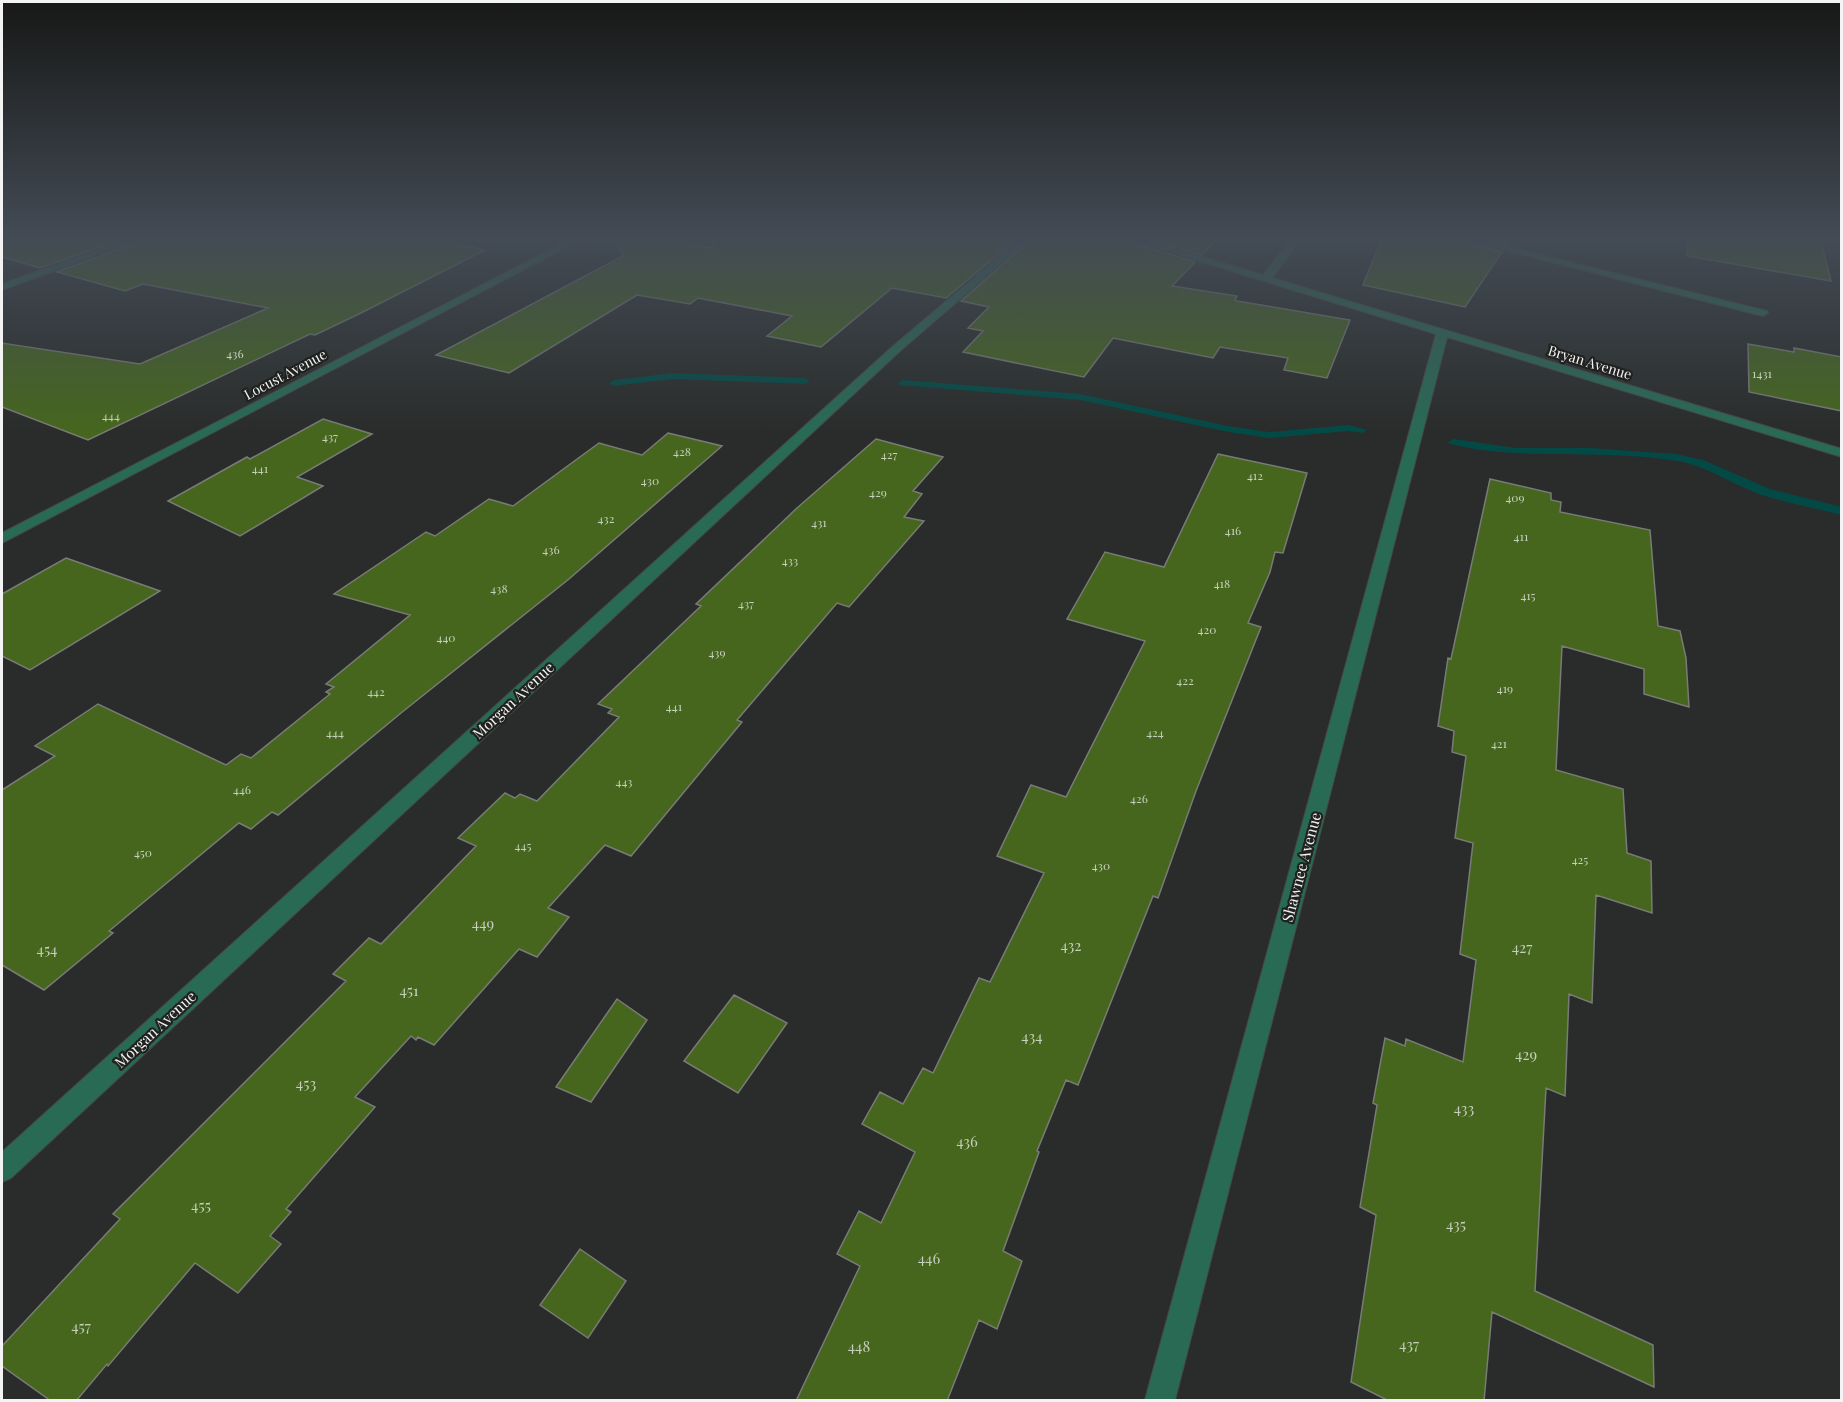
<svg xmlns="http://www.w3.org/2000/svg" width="1843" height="1402" viewBox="0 0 1843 1402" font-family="'Playfair Display',serif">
<rect width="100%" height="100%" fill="#292c2a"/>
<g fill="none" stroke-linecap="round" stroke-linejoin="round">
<!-- stream -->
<path fill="#034a46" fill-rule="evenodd" d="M 673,373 L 805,378 L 810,381 L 805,384 L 673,379 L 614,386 L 609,383 L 614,380 Z
M 903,380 L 1080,394 L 1228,426 L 1269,432 L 1349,425 L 1367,430 L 1362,433 L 1349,431 L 1269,438 L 1228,432 L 1080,400 L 899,385 L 898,383 Z
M 1454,439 L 1516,448 L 1589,448 L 1676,454 L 1703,460 L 1770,489 L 1842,507 L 1842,515 C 1815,508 1787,503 1762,495 C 1733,485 1708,466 1677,461 C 1602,448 1525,462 1450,444 L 1448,442 Z"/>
</g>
<!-- building -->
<path fill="#46661e" stroke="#797b77" stroke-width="1.5" d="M 2,236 L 131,236 L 40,268 L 2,257 Z
M 151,236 L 420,236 L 485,250 L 361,313 L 315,335 L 310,334 L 88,440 L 2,407 L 2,343 L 140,364 L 268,308 L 143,284 L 125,291 L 57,272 L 150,238 Z
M 613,236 L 650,236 L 712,248 L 714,236 L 930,236 L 944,238 L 947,236 L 1020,236 L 946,298 L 892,288 L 821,347 L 767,336 L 792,316 L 698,298 L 690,304 L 637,295 L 509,373 L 436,355 L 623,256 Z
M 1035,236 L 1116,236 L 1117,238 L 1195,262 L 1172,286 L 1237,296 L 1235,300 L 1237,301 L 1350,320 L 1327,378 L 1284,370 L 1288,358 L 1220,347 L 1213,358 L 1113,338 L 1084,377 L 963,352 L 983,331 L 968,328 L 989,307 L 961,301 Z
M 1138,236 L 1221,236 L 1202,255 Z
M 1383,236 L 1447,236 L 1448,238 L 1502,252 L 1465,307 L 1363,285 Z
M 1471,236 L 1513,236 L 1507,244 Z
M 1689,236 L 1780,236 L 1821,241 L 1831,281 L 1687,256 Z
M 1748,344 L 1794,352 L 1794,348 L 1842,357 L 1842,411 L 1749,392 Z
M 323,419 L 372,434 L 297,477 L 323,486 L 240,536 L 168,501 L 247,457 L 250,459 Z
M 668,433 L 722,446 L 569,579 L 401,713 L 278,815 L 272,812 L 251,829 L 239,823 L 109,931 L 113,933 L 44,990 L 2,965 L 2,790 L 55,756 L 35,746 L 98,704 L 226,765 L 241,754 L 251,758 L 330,694 L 326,692 L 334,687 L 326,684 L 410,615 L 334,594 L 426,532 L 435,536 L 489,499 L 513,506 L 599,443 L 642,455 Z
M 876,439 L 943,457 L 913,491 L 922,494 L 904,517 L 924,521 L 849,607 L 837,603 L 737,720 L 742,722 L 631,856 L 605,845 L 548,908 L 569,917 L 537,957 L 519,949 L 434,1045 L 418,1037 L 416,1040 L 411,1036 L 355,1097 L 375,1107 L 286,1209 L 291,1212 L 270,1236 L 281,1244 L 238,1293 L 195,1263 L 108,1366 L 107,1364 L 76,1401 L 51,1401 L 2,1366 L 2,1346 L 120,1219 L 113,1214 L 346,981 L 333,974 L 369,938 L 381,944 L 476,846 L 458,838 L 505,793 L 515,798 L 520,794 L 537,801 L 619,717 L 608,713 L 612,709 L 598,704 L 701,606 L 696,604 L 797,508 Z
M 1218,454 L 1307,473 L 1283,553 L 1275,552 L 1270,572 L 1248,623 L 1261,627 L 1196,791 L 1158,898 L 1153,896 L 1078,1085 L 1066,1080 L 1037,1151 L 1039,1152 L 1003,1251 L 1022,1261 L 997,1329 L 979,1320 L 947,1401 L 796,1401 L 860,1266 L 837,1254 L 859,1211 L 881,1223 L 915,1152 L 862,1124 L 880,1092 L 903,1104 L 923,1068 L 933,1073 L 979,978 L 990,982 L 1044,873 L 997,856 L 1031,785 L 1066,797 L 1145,641 L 1067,619 L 1105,552 L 1164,567 Z
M 1490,479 L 1551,493 L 1551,500 L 1561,502 L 1560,512 L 1650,530 L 1658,626 L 1680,631 L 1686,658 L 1689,707 L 1644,694 L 1644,669 L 1562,646 L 1556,770 L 1623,789 L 1627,853 L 1651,861 L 1652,913 L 1596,895 L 1592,1003 L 1569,994 L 1565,1096 L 1546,1088 L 1535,1291 L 1653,1345 L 1654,1387 L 1492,1312 L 1484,1401 L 1389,1401 L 1351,1382 L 1376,1215 L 1360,1207 L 1377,1105 L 1373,1103 L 1385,1038 L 1405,1046 L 1406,1039 L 1463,1062 L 1476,960 L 1460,954 L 1473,843 L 1455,838 L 1466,756 L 1452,752 L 1454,731 L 1438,726 L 1448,658 L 1451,659 Z
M 66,558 L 160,591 L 30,670 L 2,656 L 2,594 Z
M 734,995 L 787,1023 L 738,1093 L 684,1061 Z
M 617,999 L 647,1020 L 591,1102 L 556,1087 Z
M 580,1249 L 626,1281 L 588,1338 L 540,1305 Z"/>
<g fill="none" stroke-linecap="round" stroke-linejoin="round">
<defs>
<path id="minor" d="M 136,236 L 149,236 L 2,290 L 2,284 Z
M 577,236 L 588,236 L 2,543 L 2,533 Z
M 1023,236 L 1033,236 L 900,351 L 11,1178 L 2,1182 L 2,1152 L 892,347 Z
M 1118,236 L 1132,236 L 1263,275 L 1294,236 L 1303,236 L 1272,278 L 1842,449 L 1842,457 L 1447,337 L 1175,1400 L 1145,1400 L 1436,334 Z
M 1449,236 L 1464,236 L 1767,311 L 1768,313 L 1763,316 Z"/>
</defs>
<!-- minor casing -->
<use href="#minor" stroke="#454846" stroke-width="2"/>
<!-- minor -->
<use href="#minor" fill="#296a55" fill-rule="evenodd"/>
</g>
<!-- sky -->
<linearGradient id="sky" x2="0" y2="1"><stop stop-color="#171817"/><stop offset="0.55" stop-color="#434b55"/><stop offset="1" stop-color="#434b55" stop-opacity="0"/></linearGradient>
<rect width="1843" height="432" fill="url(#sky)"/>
<g text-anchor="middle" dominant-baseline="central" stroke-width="4.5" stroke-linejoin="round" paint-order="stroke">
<!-- number labels -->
<g font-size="12" fill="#c7d0bd">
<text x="235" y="353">436</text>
<text x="1762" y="373">1431</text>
<text x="111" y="415">444</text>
<text x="330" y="436">437</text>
<text x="682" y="451">428</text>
<text x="889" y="454">427</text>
<text x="260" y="468">441</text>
<text x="1255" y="475">412</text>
<text x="650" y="480">430</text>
<text x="878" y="492">429</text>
<text x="1515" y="497">409</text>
<text x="606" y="518">432</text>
<text x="819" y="522">431</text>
<text x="1233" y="530">416</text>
<text x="1521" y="536">411</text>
<text x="551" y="549">436</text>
<text x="790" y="560">433</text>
<text x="1222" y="583">418</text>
<text x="499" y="588">438</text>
<text x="1528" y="595">415</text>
<text x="746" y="603">437</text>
<text x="1207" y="629">420</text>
<text x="446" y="637">440</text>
<text x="717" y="652">439</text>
<text x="1185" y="680">422</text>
<text x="1505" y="688">419</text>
<text x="376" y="691">442</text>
<text x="674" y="706">441</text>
<text x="335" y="732">444</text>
<text x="1155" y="732">424</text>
<text x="1499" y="743">421</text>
<text x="624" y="781">443</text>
<text x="242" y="789">446</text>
<text x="1139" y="798">426</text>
<text x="523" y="845">445</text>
<text x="143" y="852">450</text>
<text x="1580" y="859">425</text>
<text x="1101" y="865">430</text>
</g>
<!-- far-street labels -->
<g font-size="14" fill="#f2f3f2" stroke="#202220">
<text transform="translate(1590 362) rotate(17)">Bryan Avenue</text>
<text transform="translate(285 374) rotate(-28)">Locust Avenue</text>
</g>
<!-- street labels -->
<g font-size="15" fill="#f2f3f2" stroke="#202220">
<text transform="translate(513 700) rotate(-43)">Morgan Avenue</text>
<text transform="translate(1301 867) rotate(-75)">Shawnee Avenue</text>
<text transform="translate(155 1029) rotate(-43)">Morgan Avenue</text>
</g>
<!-- near-number labels -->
<g font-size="15" fill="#c7d0bd">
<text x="483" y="923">449</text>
<text x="1071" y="945">432</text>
<text x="1522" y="947">427</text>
<text x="47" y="949">454</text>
<text x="409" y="990">451</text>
<text x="1032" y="1036">434</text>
<text x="1526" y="1054">429</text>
<text x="306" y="1083">453</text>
<text x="1464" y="1108">433</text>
<text x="967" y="1141">436</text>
<text x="201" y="1205">455</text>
<text x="1456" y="1224">435</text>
<text x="929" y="1258">446</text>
<text x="81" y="1326">457</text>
<text x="1409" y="1344">437</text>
<text x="859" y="1346">448</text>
</g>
</g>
<!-- border -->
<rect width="1843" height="1402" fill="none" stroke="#f2f3f2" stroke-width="6"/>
</svg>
